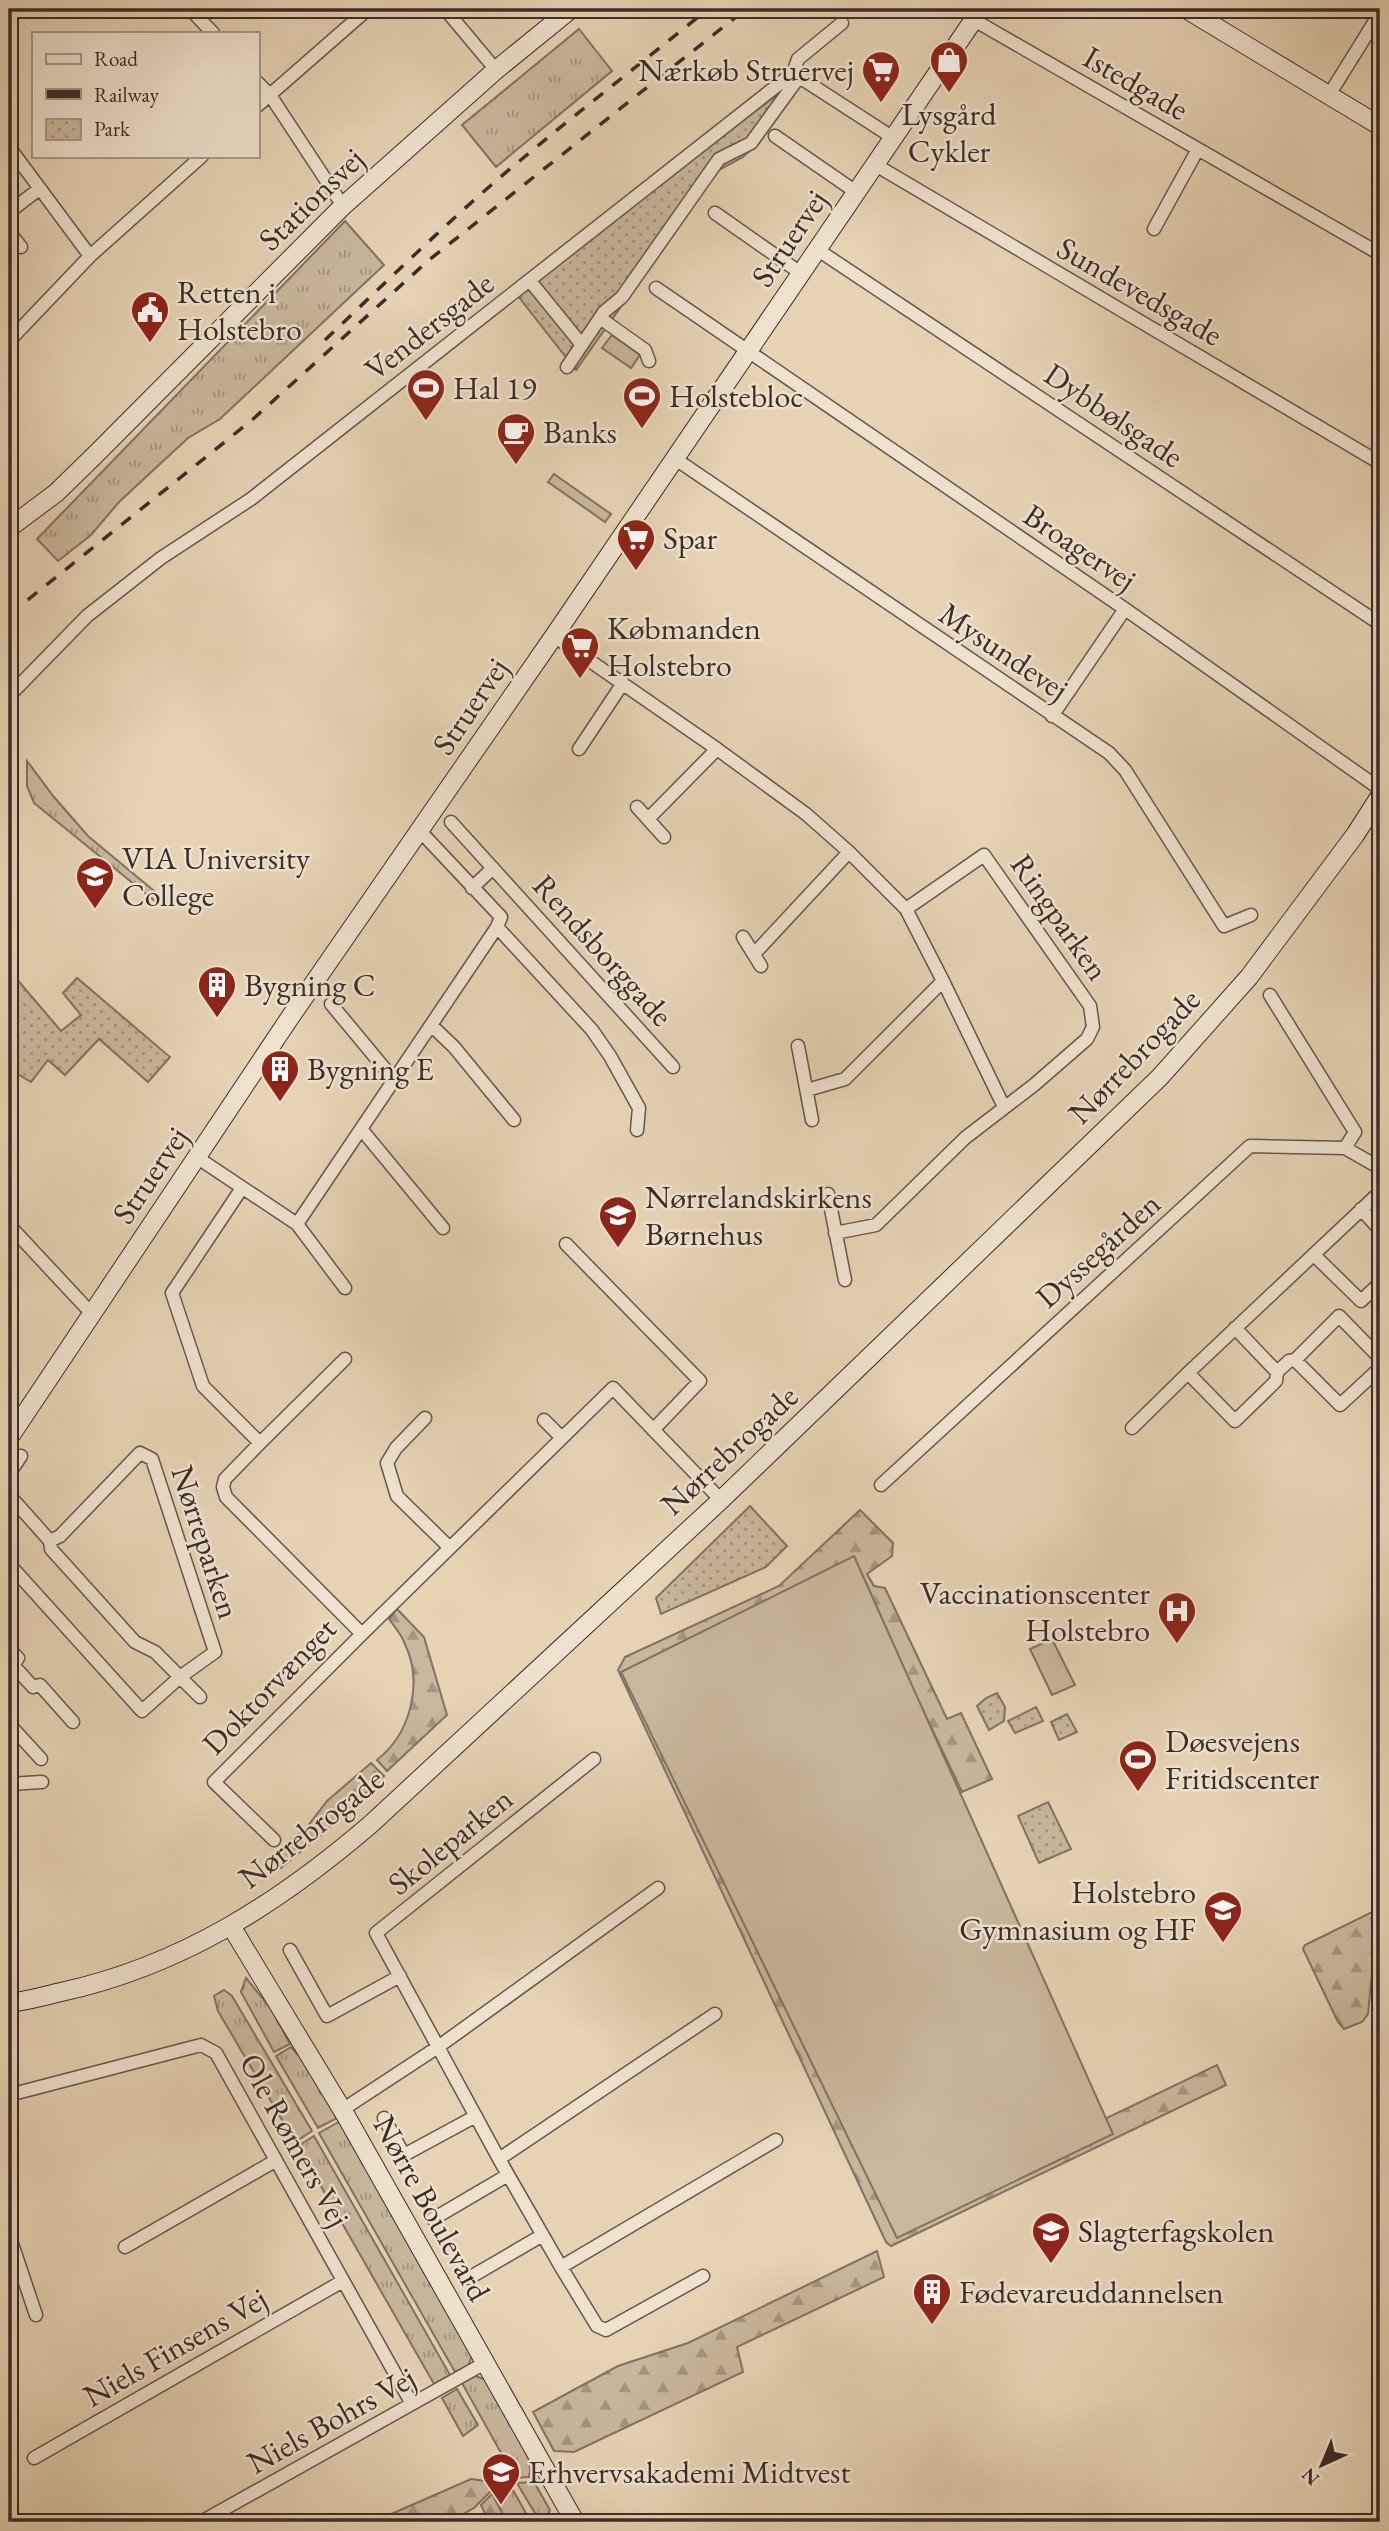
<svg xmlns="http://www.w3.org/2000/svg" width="1389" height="2531" viewBox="0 0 1389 2531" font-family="'EB Garamond',serif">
<defs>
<pattern id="grass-tufts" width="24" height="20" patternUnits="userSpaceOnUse" patternTransform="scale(1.75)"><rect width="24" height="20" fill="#c8b79c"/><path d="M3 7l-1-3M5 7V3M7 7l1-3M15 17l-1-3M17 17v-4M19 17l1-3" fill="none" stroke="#a3957f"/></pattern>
<pattern id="forest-firs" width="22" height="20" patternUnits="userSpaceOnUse" patternTransform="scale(1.75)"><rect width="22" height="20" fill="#c8b79c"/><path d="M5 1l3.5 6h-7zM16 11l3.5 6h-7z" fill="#a3957f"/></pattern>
<pattern id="park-dots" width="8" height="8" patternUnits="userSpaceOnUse" patternTransform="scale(1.75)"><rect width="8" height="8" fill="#c8b79c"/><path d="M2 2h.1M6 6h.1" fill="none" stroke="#a3957f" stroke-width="1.8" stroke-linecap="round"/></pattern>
</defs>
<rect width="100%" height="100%" fill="#e5d3b4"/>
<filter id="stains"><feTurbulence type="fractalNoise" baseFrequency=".00286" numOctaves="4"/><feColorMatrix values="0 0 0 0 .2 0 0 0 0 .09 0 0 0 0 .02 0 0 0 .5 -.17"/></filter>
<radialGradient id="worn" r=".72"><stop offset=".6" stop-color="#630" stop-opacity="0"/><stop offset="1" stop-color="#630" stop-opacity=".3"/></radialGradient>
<!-- grass -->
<path fill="url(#grass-tufts)" stroke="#817262" stroke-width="2" d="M 579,29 L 612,71 L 496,167 L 462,125 Z
M 345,221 L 384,265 L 220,419 L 188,438 L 119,502 L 91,535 L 58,561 L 37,539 Z
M 554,474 L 611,514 L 605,522 L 548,482 Z
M 27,761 L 54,797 L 88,836 L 159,895 L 161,906 L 34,803 L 27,786 Z
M 246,1978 L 272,2010 L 290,2044 L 274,2052 L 241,1992 Z
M 224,1990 L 232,1996 L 312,2131 L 295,2142 L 218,2011 L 214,1996 Z
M 291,2047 L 317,2076 L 339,2117 L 318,2128 L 276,2056 Z
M 340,2121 L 472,2356 L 468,2366 L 455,2372 L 319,2133 Z
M 314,2136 L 450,2375 L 434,2384 L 298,2146 Z
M 475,2376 L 487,2380 C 499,2401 537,2454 529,2477 L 515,2478 L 462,2383 Z
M 457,2389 L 478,2425 L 463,2436 L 442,2398 Z
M 534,2482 L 550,2510 L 544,2522 L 540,2522 L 517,2483 Z
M 499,2483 L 509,2483 L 531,2522 L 507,2522 L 492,2494 Z"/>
<!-- forest -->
<path fill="url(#forest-firs)" stroke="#817262" stroke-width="2" d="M 860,1510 L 893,1543 L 892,1556 L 867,1574 L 874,1586 L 885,1588 L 947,1719 L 961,1713 L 992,1779 L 962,1792 L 853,1563 L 897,2219 L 1217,2065 L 1226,2085 L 891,2246 L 886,2242 L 618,1670 L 625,1657 L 779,1586 Z
M 397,1609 L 424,1637 L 447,1715 L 387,1771 L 377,1760 C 411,1733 424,1682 404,1642 C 401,1634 394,1626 389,1619 Z
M 371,1763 L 384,1776 L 322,1834 L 281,1868 L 270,1857 L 307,1827 L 327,1801 Z
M 1372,1912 L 1377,1923 L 1368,2014 L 1362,2022 L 1344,2029 L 1338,2022 L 1303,1949 L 1305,1945 Z
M 877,2251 L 884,2277 L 737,2347 L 743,2372 L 574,2452 L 554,2451 L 533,2412 L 618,2366 L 688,2343 Z
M 471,2479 L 499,2483 L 474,2508 L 449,2522 L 373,2522 Z
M 492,2494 L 507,2522 L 489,2522 L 481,2505 Z"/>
<!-- park -->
<path fill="url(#park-dots)" stroke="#817262" stroke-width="2" d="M 784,89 L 753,148 L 743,157 L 717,171 L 576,370 L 518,296 Z
M 9,970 L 61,1031 L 81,1015 L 63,993 L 77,978 L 170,1057 L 148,1082 L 99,1039 L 65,1075 L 48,1060 L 31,1082 L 9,1069 Z
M 750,1506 L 787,1546 L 766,1567 L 661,1614 L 656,1598 Z
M 997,1693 L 1005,1707 L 1004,1721 L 989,1730 L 977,1706 L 986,1698 Z
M 1036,1707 L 1043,1721 L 1015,1733 L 1008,1721 Z
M 1067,1714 L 1077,1732 L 1059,1740 L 1051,1722 Z
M 1048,1802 L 1071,1849 L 1039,1863 L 1018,1816 Z"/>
<!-- pitch -->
<path fill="#c8b79c" stroke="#817262" stroke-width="2" d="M 612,335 L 640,355 L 631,368 L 602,348 Z
M 854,1556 L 1113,2134 L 897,2238 L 621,1672 Z
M 1052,1639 L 1075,1685 L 1052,1695 L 1030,1649 Z"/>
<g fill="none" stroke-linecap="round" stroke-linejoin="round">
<defs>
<path id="street" d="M 190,9 L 213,33
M 445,9 L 496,70
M 974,20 L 1380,254
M 793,73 L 798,59 L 842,23
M 257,82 L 270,95 L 343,206
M 1329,95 L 1380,13
M 257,106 L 368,9
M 775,136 L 856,192
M 9,147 L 90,256
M 874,164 L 1380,463
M 9,212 L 38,190
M 715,213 L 802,274
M 1154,229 L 1198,149
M 9,232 L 21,247
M 818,250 L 1380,624
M 530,281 L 582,345
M 656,288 L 1125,609 L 1380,789
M 600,318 L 645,350 L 649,361
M 9,341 L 90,256 L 202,156
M 567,367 L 604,312 L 622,297 L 719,159 L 751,143 L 799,77
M 674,458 L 1109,753 L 1125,770 L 1224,926 L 1251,915
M 554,636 L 717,749 L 806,814 L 849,852 L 906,909 L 943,981 L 1004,1107
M 9,696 L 87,616 L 161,558 L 251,499 L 793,73 L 892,137
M 1052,716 L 1125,609
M 579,749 L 623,683
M 637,807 L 664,837
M 648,819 L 717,749
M 451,822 L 673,1067
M 472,888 L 493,868
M 497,927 L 592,1030 L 610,1056 L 639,1108 L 637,1130
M 743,937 L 761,966
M 754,954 L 849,852
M 1270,995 L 1355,1132 L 1345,1148
M 331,1004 L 395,1081
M 432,1026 L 454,1047 L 514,1120
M 798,1046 L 812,1120
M 807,1090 L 845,1079 L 943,981
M 362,1130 L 443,1228
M 198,1158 L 297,1224 L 497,927 L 501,917 L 420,831
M 242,1188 L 172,1293 L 203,1386 L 260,1443 L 345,1359
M 828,1194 L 845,1280
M 1361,1209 L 1380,1230
M 297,1224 L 345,1288
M 9,1225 L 92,1314
M 835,1233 L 876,1225 L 965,1138 L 1034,1085 L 1087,1039 L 1093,1027 L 1090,1006 L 984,855 L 906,909
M 566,1244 L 700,1381 L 653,1430
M 1314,1255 L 1361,1301 L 1380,1283
M 1295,1360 L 1340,1405 L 1380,1368
M 1277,1372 L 1289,1361 L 1295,1360 L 1339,1316 L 1380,1358
M 1188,1373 L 1235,1421 L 1276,1381 L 1277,1372 L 1235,1328
M 425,1418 L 396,1448 L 387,1463 L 397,1496 L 450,1548
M 544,1420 L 562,1438
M 1132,1428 L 1188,1373 L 1380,1192
M 260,1443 L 225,1479 L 223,1487 L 226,1497 L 362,1634 L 214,1782 L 274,1840
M 9,1474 L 21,1456
M 881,1485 L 1250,1146 L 1345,1148 L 1380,1168
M 9,1495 L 50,1541 L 51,1549 L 135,1642 L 155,1652 L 200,1697
M 9,1564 L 142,1711 L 180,1677 L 215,1652 L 152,1459 L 140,1453 L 60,1536 L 50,1541
M 362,1634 L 613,1388 L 721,1500
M 9,1649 L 18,1658 L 13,1665 L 33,1687 L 40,1685 L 73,1722
M 9,1724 L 41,1759
M 594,1759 L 376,1933 L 499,2159 L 561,2267 L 776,2140
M 9,1784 L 42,1782
M 290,1950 L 327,2016 L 400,1976
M 9,2095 L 201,2045 L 216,2053 L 412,2404
M 342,2110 L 438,2047 L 658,1888
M 384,2118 L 404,2155 L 476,2116
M 499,2159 L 715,2014
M 433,2219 L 508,2175
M 9,2235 L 36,2315
M 125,2247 L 275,2161
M 561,2267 L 597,2326 L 606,2330 L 703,2276
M 469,2278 L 541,2236
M 34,2458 L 343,2281
M 201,2522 L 485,2363"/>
<path id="secondary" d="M 1186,9 L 1380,126
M 9,528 L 56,493 L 94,456 L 343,206 L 496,70 L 571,9
M 9,1438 L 291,1016 L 554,636 L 981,9
M 231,1926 L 346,2116 L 575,2522
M 9,2003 C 26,2001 44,1996 61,1992 C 181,1966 279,1903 371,1824 L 721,1500 L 1160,1077 L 1249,977 L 1355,835 L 1380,796"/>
</defs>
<!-- street casing -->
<use href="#street" stroke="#65564b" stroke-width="15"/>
<!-- secondary casing -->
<use href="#secondary" stroke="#3a2d28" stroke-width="20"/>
<!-- street -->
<use href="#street" stroke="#eee2ce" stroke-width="12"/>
<!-- secondary -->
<use href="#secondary" stroke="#eee2ce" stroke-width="18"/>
<!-- rail -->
<path stroke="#3a2d28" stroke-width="3.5" stroke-dasharray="12 12" stroke-linecap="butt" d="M 325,340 C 382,286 438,231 497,180 C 566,121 638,66 708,9
M 9,615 L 252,420 L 429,260 L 746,9"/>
</g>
<!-- icons -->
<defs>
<symbol id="shop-pin" viewBox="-11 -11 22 30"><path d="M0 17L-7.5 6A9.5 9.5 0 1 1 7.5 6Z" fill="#8f2418" stroke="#eee2ce"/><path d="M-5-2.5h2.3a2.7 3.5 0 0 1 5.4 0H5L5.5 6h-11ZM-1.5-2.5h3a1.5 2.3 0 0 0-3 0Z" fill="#fff"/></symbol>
<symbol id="supermarket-pin" viewBox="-11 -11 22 30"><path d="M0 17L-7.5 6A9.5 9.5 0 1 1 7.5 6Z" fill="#8f2418" stroke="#eee2ce"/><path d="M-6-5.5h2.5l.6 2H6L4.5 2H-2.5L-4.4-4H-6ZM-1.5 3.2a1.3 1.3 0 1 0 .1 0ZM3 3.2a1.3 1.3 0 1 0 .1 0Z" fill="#fff"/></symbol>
<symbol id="civic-pin" viewBox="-11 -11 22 30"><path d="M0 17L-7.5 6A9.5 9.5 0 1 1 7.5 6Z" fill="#8f2418" stroke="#eee2ce"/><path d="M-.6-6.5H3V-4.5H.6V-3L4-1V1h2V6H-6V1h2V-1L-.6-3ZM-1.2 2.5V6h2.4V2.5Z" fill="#fff"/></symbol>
<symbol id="stadium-pin" viewBox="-11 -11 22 30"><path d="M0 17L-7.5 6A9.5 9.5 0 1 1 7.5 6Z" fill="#8f2418" stroke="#eee2ce"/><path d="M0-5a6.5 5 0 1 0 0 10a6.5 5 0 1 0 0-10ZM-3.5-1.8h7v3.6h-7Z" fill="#fff"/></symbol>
<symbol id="cafe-pin" viewBox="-11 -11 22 30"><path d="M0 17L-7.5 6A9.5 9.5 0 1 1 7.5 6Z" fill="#8f2418" stroke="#eee2ce"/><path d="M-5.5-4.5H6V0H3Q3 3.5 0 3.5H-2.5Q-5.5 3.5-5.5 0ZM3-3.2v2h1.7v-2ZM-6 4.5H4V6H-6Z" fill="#fff"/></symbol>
<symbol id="university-pin" viewBox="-11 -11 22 30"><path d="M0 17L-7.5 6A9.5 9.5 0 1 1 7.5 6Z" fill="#8f2418" stroke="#eee2ce"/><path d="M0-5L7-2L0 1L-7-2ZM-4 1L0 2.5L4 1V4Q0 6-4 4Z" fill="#fff"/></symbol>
<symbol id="building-pin" viewBox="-11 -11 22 30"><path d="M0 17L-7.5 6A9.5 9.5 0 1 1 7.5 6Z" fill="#8f2418" stroke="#eee2ce"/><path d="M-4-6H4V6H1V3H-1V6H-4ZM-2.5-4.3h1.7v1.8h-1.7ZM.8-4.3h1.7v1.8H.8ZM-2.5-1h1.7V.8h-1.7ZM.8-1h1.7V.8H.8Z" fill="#fff"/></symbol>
<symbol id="school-pin" viewBox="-11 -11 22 30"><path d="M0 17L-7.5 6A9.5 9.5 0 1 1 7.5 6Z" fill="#8f2418" stroke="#eee2ce"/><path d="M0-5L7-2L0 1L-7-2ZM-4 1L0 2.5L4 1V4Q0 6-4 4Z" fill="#fff"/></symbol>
<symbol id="hospital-pin" viewBox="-11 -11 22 30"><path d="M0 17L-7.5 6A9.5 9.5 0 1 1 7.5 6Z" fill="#8f2418" stroke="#eee2ce"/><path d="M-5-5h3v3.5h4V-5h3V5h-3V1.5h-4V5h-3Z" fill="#fff"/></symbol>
</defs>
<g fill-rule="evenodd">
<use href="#shop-pin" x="927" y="38" width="44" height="60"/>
<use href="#supermarket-pin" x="859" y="48" width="44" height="60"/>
<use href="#civic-pin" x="128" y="288" width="44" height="60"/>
<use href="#stadium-pin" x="404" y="366" width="44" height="60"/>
<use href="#stadium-pin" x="620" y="374" width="44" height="60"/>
<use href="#cafe-pin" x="494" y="410" width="44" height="60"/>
<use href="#supermarket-pin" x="614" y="516" width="44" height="60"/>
<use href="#supermarket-pin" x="558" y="624" width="44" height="60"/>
<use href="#university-pin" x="73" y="854" width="44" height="60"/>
<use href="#building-pin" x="195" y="963" width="44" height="60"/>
<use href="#building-pin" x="258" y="1047" width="44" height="60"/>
<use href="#school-pin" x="596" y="1193" width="44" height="60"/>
<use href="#hospital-pin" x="1155" y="1589" width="44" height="60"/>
<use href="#stadium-pin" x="1116" y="1737" width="44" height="60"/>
<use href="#school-pin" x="1201" y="1888" width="44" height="60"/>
<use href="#school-pin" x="1029" y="2209" width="44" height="60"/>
<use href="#building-pin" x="910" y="2270" width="44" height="60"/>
<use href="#school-pin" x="479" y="2450" width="44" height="60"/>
</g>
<g text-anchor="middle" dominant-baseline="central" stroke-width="5" stroke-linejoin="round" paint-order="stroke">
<!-- poi labels -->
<g font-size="32" fill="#3a2d28" stroke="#eee2ce" text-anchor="start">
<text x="854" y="70" text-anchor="end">Nærkøb Struervej</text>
<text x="949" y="114" text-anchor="middle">Lysgård<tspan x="949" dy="37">Cykler</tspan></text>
<text x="177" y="292">Retten i<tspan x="177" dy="37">Holstebro</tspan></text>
<text x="453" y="388">Hal 19</text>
<text x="669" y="396">Holstebloc</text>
<text x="543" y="432">Banks</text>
<text x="663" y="538">Spar</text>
<text x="607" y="628">Købmanden<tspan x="607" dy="37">Holstebro</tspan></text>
<text x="122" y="858">VIA University<tspan x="122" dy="37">College</tspan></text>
<text x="244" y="985">Bygning C</text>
<text x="307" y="1069">Bygning E</text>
<text x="645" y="1197">Nørrelandskirkens<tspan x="645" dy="37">Børnehus</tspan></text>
<text x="1150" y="1593" text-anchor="end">Vaccinationscenter<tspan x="1150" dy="37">Holstebro</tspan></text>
<text x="1165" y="1741">Døesvejens<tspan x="1165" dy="37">Fritidscenter</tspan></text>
<text x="1196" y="1892" text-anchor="end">Holstebro<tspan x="1196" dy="37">Gymnasium og HF</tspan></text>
<text x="1078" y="2231">Slagterfagskolen</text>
<text x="959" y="2292">Fødevareuddannelsen</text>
<text x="528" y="2472">Erhvervsakademi Midtvest</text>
</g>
<!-- street labels -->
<g font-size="32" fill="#3a2d28" stroke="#eee2ce">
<text transform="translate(1136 83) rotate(30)">Istedgade</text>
<text transform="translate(311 199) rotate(-44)">Stationsvej</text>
<text transform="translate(789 238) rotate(-56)">Struervej</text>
<text transform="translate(1140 291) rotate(30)">Sundevedsgade</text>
<text transform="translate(429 326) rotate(-38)">Vendersgade</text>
<text transform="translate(1114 415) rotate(34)">Dybbølsgade</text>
<text transform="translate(1080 547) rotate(34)">Broagervej</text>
<text transform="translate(1004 651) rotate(34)">Mysundevej</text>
<text transform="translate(470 706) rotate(-56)">Struervej</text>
<text transform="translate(1060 917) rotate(55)">Ringparken</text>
<text transform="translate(603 950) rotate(48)">Rendsborggade</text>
<text transform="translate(1134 1056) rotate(-46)">Nørrebrogade</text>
<text transform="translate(150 1175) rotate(-56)">Struervej</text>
<text transform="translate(1098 1250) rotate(-42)">Dyssegården</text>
<text transform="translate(729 1450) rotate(-43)">Nørrebrogade</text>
<text transform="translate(206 1542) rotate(72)">Nørreparken</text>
<text transform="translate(269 1686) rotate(-46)">Doktorvænget</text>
<text transform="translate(311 1828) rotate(-38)">Nørrebrogade</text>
<text transform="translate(450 1841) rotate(-39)">Skoleparken</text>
<text transform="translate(295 2140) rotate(61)">Ole Rømers Vej</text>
<text transform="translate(432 2208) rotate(61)">Nørre Boulevard</text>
<text transform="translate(175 2347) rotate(-30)">Niels Finsens Vej</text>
<text transform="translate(331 2420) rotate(-29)">Niels Bohrs Vej</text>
</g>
</g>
<!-- margin -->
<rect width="1389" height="2531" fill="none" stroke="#e5d3b4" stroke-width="35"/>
<rect x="10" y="10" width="1368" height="2510" fill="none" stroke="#3a2d28" stroke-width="3.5"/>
<rect x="18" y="18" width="1354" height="2496" fill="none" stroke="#3a2d28" stroke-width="2"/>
<!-- legend -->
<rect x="32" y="32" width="228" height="126" fill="#eee2ce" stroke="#a69a8c" stroke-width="2"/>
<rect x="46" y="54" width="35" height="10" fill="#eee2ce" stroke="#a69a8c" stroke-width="2"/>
<text x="94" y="66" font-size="21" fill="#3a2d28">Road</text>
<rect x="46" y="89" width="35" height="10" fill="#3a2d28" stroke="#a69a8c" stroke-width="2"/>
<text x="94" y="102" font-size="21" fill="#3a2d28">Railway</text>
<rect x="46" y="119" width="35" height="21" fill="url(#park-dots)" stroke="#a69a8c" stroke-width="2"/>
<text x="94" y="136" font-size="21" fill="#3a2d28">Park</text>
<!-- north arrow -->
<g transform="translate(1322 2465) rotate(224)" stroke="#eee2ce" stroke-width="5" paint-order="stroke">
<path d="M0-5L12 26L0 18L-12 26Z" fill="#3a2d28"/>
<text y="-10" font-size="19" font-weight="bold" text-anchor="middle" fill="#3a2d28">N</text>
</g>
<rect width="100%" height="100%" filter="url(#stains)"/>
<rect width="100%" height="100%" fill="url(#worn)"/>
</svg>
